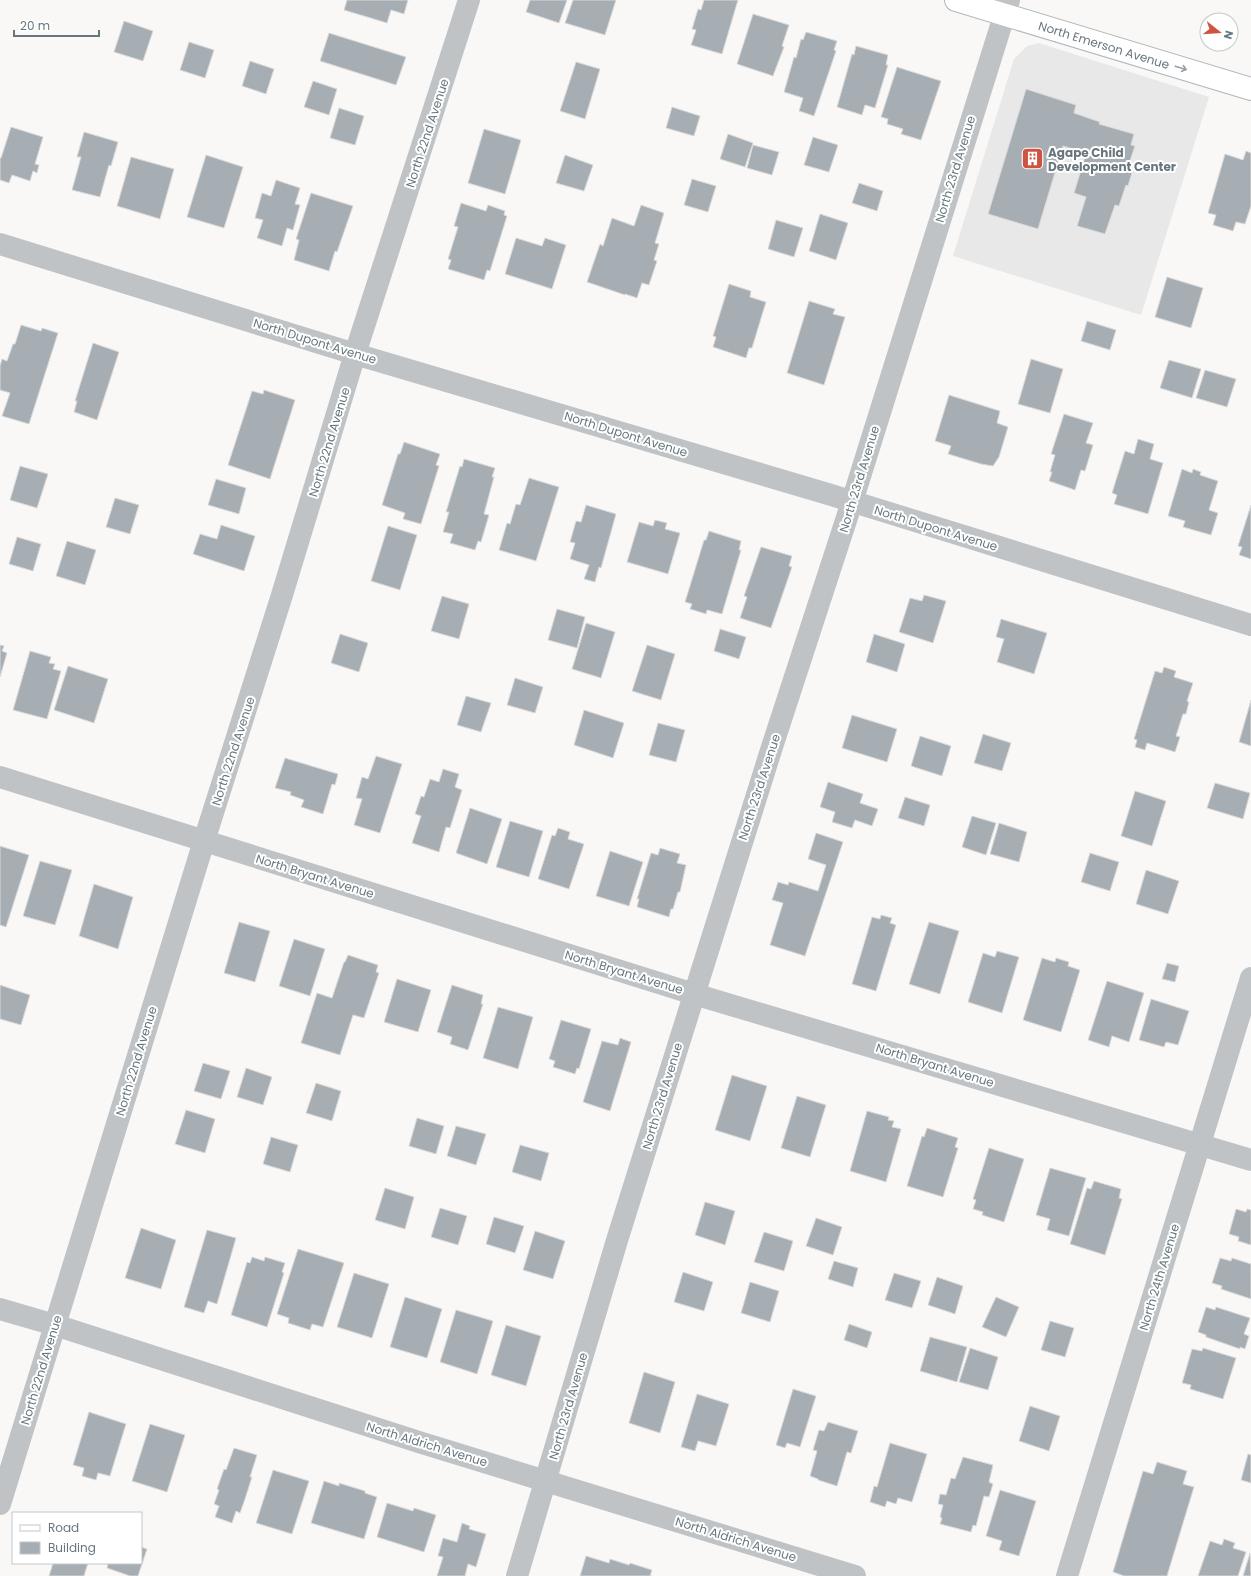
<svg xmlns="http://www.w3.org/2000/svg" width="1251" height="1576" viewBox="0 0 1251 1576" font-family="Poppins,sans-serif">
<rect width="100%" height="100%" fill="#f9f8f7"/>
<!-- built -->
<path fill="#e7e8e7" d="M 1039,43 L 1209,97 L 1141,315 L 953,256 L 1014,59 L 1027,46 Z"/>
<!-- building -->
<path fill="#a7aeb3" stroke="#dadad9" d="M 347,0 L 408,0 L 404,14 L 391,10 L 387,23 L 344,10 Z
M 530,0 L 567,0 L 559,23 L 526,12 Z
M 573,0 L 616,0 L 605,35 L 565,23 Z
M 704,0 L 738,0 L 722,54 L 691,45 L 696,30 L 692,29 L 698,9 L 701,10 Z
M 753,14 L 789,25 L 782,46 L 784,47 L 773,76 L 737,64 Z
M 124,21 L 153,31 L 143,61 L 114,52 Z
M 806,32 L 837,41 L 834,50 L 836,51 L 814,116 L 799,111 L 803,98 L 784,92 L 794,57 L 796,58 L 801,39 L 803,40 Z
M 329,33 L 406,57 L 396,85 L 320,61 Z
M 189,42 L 214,50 L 205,78 L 180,70 Z
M 856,46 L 888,55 L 886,65 L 888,65 L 875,108 L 865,105 L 862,115 L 837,107 L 852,54 L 854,55 Z
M 250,61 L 274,69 L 266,94 L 242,86 Z
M 576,62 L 600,69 L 585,119 L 560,111 Z
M 897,67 L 941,81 L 921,140 L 901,134 L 903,129 L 887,124 L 888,119 L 881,117 Z
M 313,81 L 337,89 L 329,115 L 304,107 Z
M 1026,89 L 1076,105 L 1074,113 L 1100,122 L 1099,124 L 1134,134 L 1131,145 L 1135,146 L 1129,164 L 1134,166 L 1128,186 L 1126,185 L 1119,206 L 1115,205 L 1105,234 L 1077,226 L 1086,197 L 1074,193 L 1086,153 L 1063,146 L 1038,229 L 988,214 Z
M 672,107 L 700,116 L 694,136 L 666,128 Z
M 339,108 L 364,116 L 355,145 L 330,138 Z
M 11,127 L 43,137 L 35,164 L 39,165 L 37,173 L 33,171 L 30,181 L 12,175 L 9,183 L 0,180 L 0,158 L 1,158 Z
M 484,129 L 521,140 L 505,194 L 468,183 Z
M 84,132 L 118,142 L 111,166 L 109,165 L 100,197 L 72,190 L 81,157 L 77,157 Z
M 728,134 L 753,143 L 745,167 L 720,159 Z
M 813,137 L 838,145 L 829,172 L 804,165 Z
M 753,145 L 779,152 L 772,175 L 747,168 Z
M 1246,151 L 1251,153 L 1251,206 L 1245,224 L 1236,222 L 1233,231 L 1213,225 L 1216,215 L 1208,213 L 1225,154 L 1243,160 Z
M 206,155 L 243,167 L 224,228 L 187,217 Z
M 565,155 L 593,165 L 584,191 L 556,183 Z
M 131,157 L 174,169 L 160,219 L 117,206 Z
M 692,179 L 716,186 L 708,212 L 684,205 Z
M 276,180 L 300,188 L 295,204 L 300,205 L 293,230 L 287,228 L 282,246 L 257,238 L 263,220 L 255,218 L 262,193 L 271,196 Z
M 859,183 L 883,191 L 877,211 L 852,203 Z
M 311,193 L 353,206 L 337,252 L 335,251 L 329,271 L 294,260 L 299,240 L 296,239 Z
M 461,203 L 486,211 L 488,205 L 505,211 L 504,215 L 507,216 L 490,271 L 487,270 L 484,280 L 448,269 L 451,260 L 448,259 L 458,227 L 454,226 Z
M 641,205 L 664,213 L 655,243 L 659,244 L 654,260 L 657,261 L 649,285 L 642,283 L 637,298 L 625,294 L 625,295 L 587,282 L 600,244 L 603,246 L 612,218 L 634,226 Z
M 820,214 L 848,223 L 836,260 L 809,251 Z
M 776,220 L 803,228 L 794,257 L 768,249 Z
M 516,238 L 542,246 L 545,238 L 566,245 L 552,289 L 505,274 Z
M 1167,277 L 1203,288 L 1191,328 L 1155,317 Z
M 729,284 L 751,291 L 750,297 L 766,302 L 752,348 L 749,348 L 746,358 L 713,347 L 716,337 L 713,336 Z
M 809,301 L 835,309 L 833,314 L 845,317 L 824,385 L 787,373 Z
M 1087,321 L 1116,330 L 1110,350 L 1081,341 Z
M 21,325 L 41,331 L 42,328 L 58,333 L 29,424 L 2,416 L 10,393 L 0,390 L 0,366 L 2,359 L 7,361 L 13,344 L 15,344 Z
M 93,343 L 119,352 L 97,420 L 74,412 L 77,401 L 75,401 Z
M 1031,359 L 1063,369 L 1050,413 L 1018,404 Z
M 1169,360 L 1201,369 L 1192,398 L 1160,388 Z
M 1205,370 L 1236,379 L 1227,407 L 1196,398 Z
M 264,390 L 295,400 L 270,479 L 228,465 L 252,391 L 263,394 Z
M 949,395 L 1000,411 L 997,423 L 1008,427 L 999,457 L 993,466 L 981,464 L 948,454 L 951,446 L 935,441 Z
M 1064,414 L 1093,423 L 1086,443 L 1093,445 L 1085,471 L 1081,470 L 1075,490 L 1049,481 L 1052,472 L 1050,472 L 1055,455 L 1051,454 Z
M 1138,439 L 1154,444 L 1150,459 L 1163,463 L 1148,514 L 1114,504 L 1117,495 L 1112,493 L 1125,451 L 1134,454 Z
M 404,442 L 440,454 L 436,465 L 439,466 L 421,524 L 403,519 L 405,513 L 382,505 L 398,454 L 400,454 Z
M 464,459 L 495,468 L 492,477 L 494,477 L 484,514 L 489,515 L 481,542 L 478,541 L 475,550 L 450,543 L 453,534 L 443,532 L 449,512 L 446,512 L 460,466 L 462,467 Z
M 20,466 L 48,474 L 37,508 L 10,500 Z
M 1182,469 L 1192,473 L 1193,469 L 1201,472 L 1200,475 L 1218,481 L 1209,510 L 1218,513 L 1211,535 L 1183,527 L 1185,521 L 1168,516 Z
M 529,478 L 559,487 L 536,561 L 499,550 L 507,523 L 510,524 L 516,504 L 520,505 Z
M 216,479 L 246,488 L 239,514 L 208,505 Z
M 115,498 L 139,505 L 130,534 L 106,527 Z
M 586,505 L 616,514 L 601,568 L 599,567 L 595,582 L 584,579 L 589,565 L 570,559 L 575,543 L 570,542 L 576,521 L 581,522 Z
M 1251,505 L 1251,559 L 1239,555 L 1242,547 L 1238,546 Z
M 655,520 L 667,523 L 665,529 L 680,533 L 668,574 L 627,562 L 639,522 L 653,526 Z
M 221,525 L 255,536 L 244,571 L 193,554 L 200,534 L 217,539 Z
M 388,526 L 417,535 L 400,590 L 371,581 Z
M 709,531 L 741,541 L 739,550 L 741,550 L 722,614 L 707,610 L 706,614 L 690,609 L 692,604 L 685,602 L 704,540 L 706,540 Z
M 17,537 L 41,544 L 33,571 L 9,564 Z
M 67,541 L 96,550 L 85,585 L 56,576 Z
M 761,547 L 792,556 L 789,566 L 792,567 L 771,628 L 740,618 L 747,597 L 744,596 Z
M 924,595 L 946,601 L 933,643 L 899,632 L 910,598 L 922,601 Z
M 442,596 L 469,604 L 459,639 L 431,631 Z
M 557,609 L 585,617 L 577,648 L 548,640 Z
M 1001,619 L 1047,633 L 1034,674 L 997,662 L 1004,639 L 996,637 Z
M 586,623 L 615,632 L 601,678 L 572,669 Z
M 720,629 L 746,637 L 739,659 L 714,651 Z
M 340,634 L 368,643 L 359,672 L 331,663 Z
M 874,634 L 905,644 L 897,672 L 866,662 Z
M 0,645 L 4,646 L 2,651 L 7,653 L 0,677 Z
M 647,645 L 675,654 L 661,700 L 632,691 Z
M 30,651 L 51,657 L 49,663 L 55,664 L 53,669 L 61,671 L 47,719 L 13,710 Z
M 68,666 L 108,679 L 94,723 L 54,710 Z
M 1164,667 L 1176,671 L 1174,677 L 1193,683 L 1187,701 L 1189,702 L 1186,714 L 1183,714 L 1176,736 L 1180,737 L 1175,752 L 1147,743 L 1145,750 L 1135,747 L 1137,740 L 1134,739 L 1155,671 L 1162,673 Z
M 515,678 L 543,687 L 535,713 L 507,705 Z
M 466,696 L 491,703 L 481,732 L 457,725 Z
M 1251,700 L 1251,746 L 1239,742 Z
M 584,710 L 624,723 L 613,758 L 574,745 Z
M 852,715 L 897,729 L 887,762 L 842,748 Z
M 658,723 L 685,730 L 676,762 L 649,755 Z
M 983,734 L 1011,743 L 1002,771 L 974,763 Z
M 920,736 L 951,746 L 942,776 L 911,766 Z
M 376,756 L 402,764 L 380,833 L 354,825 L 362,799 L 356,798 L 362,777 L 368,779 Z
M 285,758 L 338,774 L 335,785 L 332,784 L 323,814 L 301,807 L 304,800 L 290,795 L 291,792 L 275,788 Z
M 443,769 L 459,774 L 455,787 L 462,790 L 450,828 L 446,827 L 439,852 L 412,843 L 421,816 L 415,814 L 421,796 L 424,797 L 430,779 L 439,782 Z
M 828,782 L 863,794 L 860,803 L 878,809 L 872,826 L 855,820 L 852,828 L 832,822 L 835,812 L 820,807 Z
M 1215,783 L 1250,793 L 1243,819 L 1207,808 Z
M 1135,791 L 1166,801 L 1152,846 L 1121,836 Z
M 905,797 L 930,805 L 924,826 L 898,818 Z
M 470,808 L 502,819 L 487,864 L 456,853 Z
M 972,816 L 996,823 L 986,855 L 962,847 Z
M 510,821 L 543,831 L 529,877 L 496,867 Z
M 999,823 L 1027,832 L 1019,862 L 990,854 Z
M 558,828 L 570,832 L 568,839 L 584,844 L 569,889 L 538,879 L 552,835 L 555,836 Z
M 816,833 L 843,842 L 805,956 L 770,945 L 783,903 L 772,900 L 778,882 L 788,885 L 789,882 L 818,891 L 826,865 L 808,859 Z
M 0,846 L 29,855 L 6,927 L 0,925 Z
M 660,848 L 680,854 L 677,863 L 686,865 L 680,892 L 678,892 L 673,909 L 671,909 L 669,917 L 637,907 L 639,899 L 637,899 L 651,853 L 658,855 Z
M 610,851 L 643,862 L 629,906 L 596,896 Z
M 1090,853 L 1119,862 L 1110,891 L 1081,882 Z
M 40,861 L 72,870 L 55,925 L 23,916 Z
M 1146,870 L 1179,881 L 1168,914 L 1136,904 Z
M 94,884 L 133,897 L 118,949 L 79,936 Z
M 881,915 L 892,918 L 890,923 L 896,925 L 876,991 L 852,984 L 872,917 L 880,919 Z
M 239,922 L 270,931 L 255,982 L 224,973 Z
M 929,922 L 959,931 L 940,994 L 909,984 Z
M 294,939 L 325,949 L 310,996 L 279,986 Z
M 997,951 L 1019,957 L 1002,1013 L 968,1002 L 983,953 L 995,957 Z
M 348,955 L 378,965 L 376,972 L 379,973 L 364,1018 L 353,1015 L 340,1055 L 301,1043 L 317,993 L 332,998 L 344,962 L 345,962 Z
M 1042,958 L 1055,962 L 1056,958 L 1069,962 L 1068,966 L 1080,970 L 1061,1032 L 1023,1020 Z
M 1167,963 L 1179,966 L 1175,982 L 1162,979 Z
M 397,979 L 431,990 L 418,1032 L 384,1022 Z
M 1107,981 L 1144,993 L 1129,1042 L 1112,1036 L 1109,1047 L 1088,1040 Z
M 0,985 L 30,995 L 21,1025 L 0,1019 Z
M 452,985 L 483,995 L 481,1004 L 483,1004 L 468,1050 L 450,1044 L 452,1037 L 437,1032 Z
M 1151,999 L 1189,1011 L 1178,1045 L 1166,1042 L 1164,1047 L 1139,1040 Z
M 498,1007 L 533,1017 L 518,1069 L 483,1058 Z
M 561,1020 L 591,1029 L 579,1069 L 577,1068 L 575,1074 L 553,1067 L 555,1061 L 549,1059 Z
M 620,1038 L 631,1042 L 610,1111 L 583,1102 L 602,1041 L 618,1045 Z
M 203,1063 L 230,1071 L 221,1099 L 194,1091 Z
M 246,1068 L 272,1077 L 263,1105 L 237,1097 Z
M 732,1075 L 767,1086 L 750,1141 L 715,1130 Z
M 316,1083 L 341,1091 L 332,1121 L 306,1113 Z
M 797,1096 L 826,1105 L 810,1157 L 781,1148 Z
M 186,1110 L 215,1119 L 205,1153 L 175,1144 Z
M 867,1111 L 889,1117 L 888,1120 L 894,1121 L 892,1127 L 901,1129 L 886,1182 L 850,1171 Z
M 417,1118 L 444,1126 L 436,1154 L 409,1146 Z
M 456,1126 L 486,1134 L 476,1165 L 447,1156 Z
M 927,1128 L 958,1138 L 955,1147 L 958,1148 L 943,1197 L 907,1186 L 922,1136 L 924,1137 Z
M 271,1137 L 298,1145 L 290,1172 L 263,1164 Z
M 520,1145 L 549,1153 L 541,1181 L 512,1172 Z
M 989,1148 L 1024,1159 L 1004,1222 L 982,1215 L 983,1212 L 973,1209 L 976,1200 L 973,1199 Z
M 1050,1168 L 1086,1178 L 1069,1236 L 1047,1230 L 1050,1219 L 1036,1215 Z
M 1094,1181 L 1121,1189 L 1119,1198 L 1122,1199 L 1105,1255 L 1070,1244 L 1087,1188 L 1091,1189 Z
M 385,1188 L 414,1197 L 405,1229 L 375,1220 Z
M 705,1202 L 735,1211 L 725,1245 L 695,1235 Z
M 440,1208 L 467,1216 L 458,1245 L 431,1237 Z
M 1236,1209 L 1246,1212 L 1247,1209 L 1251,1210 L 1251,1245 L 1238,1241 L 1239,1237 L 1229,1234 Z
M 494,1217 L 524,1226 L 515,1253 L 486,1244 Z
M 816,1218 L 842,1227 L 833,1255 L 806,1246 Z
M 141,1228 L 176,1240 L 161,1289 L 125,1278 Z
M 207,1230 L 236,1238 L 217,1304 L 208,1301 L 204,1313 L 184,1307 Z
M 535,1231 L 565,1241 L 553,1279 L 523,1270 Z
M 764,1232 L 793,1241 L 784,1271 L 754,1262 Z
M 298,1249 L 344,1263 L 323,1327 L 312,1324 L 310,1330 L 288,1323 L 289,1318 L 277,1314 Z
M 252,1257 L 264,1261 L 265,1257 L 285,1263 L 282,1272 L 284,1273 L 267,1327 L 231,1315 L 247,1262 L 250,1263 Z
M 1220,1258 L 1231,1261 L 1232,1258 L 1251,1264 L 1251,1299 L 1221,1289 L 1222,1286 L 1212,1283 Z
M 834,1261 L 858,1268 L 853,1287 L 828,1279 Z
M 683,1272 L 713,1282 L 704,1311 L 674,1302 Z
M 354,1273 L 389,1284 L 372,1338 L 337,1327 Z
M 894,1273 L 921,1281 L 912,1308 L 885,1300 Z
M 937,1277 L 963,1286 L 955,1314 L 928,1305 Z
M 750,1282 L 779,1291 L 770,1322 L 741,1313 Z
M 405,1297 L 442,1309 L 427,1358 L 390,1347 Z
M 996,1297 L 1019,1307 L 1006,1337 L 982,1327 Z
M 1206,1307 L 1215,1310 L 1216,1307 L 1250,1318 L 1244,1334 L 1249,1336 L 1245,1349 L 1240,1347 L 1240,1349 L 1206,1337 L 1206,1335 L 1198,1332 Z
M 456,1310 L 493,1321 L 477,1374 L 440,1362 Z
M 1050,1321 L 1074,1328 L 1065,1357 L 1041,1350 Z
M 849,1324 L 872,1332 L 867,1348 L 844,1340 Z
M 506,1325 L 541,1336 L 526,1386 L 491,1375 Z
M 930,1337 L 967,1347 L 957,1382 L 920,1371 Z
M 970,1348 L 998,1357 L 988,1390 L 959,1382 Z
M 1203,1348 L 1236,1358 L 1223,1399 L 1190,1389 L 1191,1385 L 1182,1383 L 1192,1349 L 1202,1351 Z
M 644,1372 L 675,1382 L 660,1433 L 629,1423 Z
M 793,1389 L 816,1396 L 800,1447 L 787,1443 L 785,1448 L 776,1445 Z
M 697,1394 L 729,1404 L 716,1446 L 698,1441 L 695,1451 L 681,1447 Z
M 1030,1406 L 1060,1416 L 1049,1451 L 1019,1441 Z
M 89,1412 L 126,1424 L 110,1476 L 98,1473 L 96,1480 L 82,1476 L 84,1468 L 73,1465 Z
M 828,1422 L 858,1431 L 851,1453 L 847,1452 L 837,1486 L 818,1480 L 818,1479 L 810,1476 L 817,1451 L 813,1450 L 819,1430 L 824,1431 Z
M 150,1424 L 185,1435 L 167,1492 L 132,1481 Z
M 890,1443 L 927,1454 L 912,1502 L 898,1498 L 896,1504 L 887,1501 L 885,1507 L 870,1502 L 874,1486 L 877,1487 Z
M 234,1448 L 257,1455 L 250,1477 L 252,1477 L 245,1499 L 240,1513 L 236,1511 L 232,1523 L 215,1517 L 219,1506 L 214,1504 L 219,1490 L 217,1489 L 224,1469 L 226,1470 Z
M 1248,1454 L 1251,1455 L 1251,1483 L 1241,1480 Z
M 963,1457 L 993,1465 L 989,1482 L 993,1484 L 989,1497 L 984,1496 L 976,1526 L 973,1525 L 971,1532 L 940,1524 L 942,1518 L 940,1517 L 943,1505 L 938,1504 L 940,1494 L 946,1495 L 951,1478 L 955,1479 Z
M 1157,1462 L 1187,1471 L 1183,1484 L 1194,1487 L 1167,1576 L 1124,1576 L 1113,1572 L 1143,1471 L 1153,1474 Z
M 273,1470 L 309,1481 L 292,1534 L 256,1523 Z
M 324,1481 L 339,1486 L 339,1483 L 365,1491 L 365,1493 L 377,1497 L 364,1539 L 311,1523 Z
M 1000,1490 L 1036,1501 L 1019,1556 L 999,1550 L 1002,1541 L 986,1536 Z
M 387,1503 L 413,1511 L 414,1508 L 436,1515 L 424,1552 L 377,1537 Z
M 462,1523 L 470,1526 L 469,1529 L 486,1534 L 476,1567 L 468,1564 L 465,1576 L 437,1576 L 443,1557 L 438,1556 L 443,1538 L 457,1542 Z
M 1224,1539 L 1235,1543 L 1233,1548 L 1246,1552 L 1238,1576 L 1198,1576 L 1210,1541 L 1222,1545 Z
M 141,1547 L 147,1549 L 138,1576 L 130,1576 L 107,1568 L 108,1563 L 141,1563 Z
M 1250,1553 L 1251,1576 L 1243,1576 Z
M 586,1556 L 609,1563 L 610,1559 L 629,1565 L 630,1563 L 652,1570 L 650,1576 L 652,1576 L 580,1576 Z
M 53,1563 L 88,1563 L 84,1576 L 49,1576 Z"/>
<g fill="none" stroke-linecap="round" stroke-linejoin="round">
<defs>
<path id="secondary" d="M 956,0 L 1251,89"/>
</defs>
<!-- secondary casing -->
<use href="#secondary" stroke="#b1b7bb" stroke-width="24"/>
<!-- street -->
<path stroke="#bfc3c6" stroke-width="22" d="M 0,244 L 355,354 L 828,494 L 1251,625
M 0,777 L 694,994 L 1251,1160
M 0,1309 L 55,1325 L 422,1443 L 855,1576
M 0,1504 L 204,841 L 282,595 L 355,354 L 469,0
M 517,1576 L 618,1237 L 772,747 L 852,502 L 1009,0
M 1067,1576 L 1251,978"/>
<!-- secondary -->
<use href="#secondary" stroke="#fff" stroke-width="22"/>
</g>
<!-- one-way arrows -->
<defs><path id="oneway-shaft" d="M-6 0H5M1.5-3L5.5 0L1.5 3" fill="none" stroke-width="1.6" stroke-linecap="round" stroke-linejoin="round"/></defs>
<use stroke="#959fa5" href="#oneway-shaft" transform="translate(1181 68) rotate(17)"/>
<!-- icons -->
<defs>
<symbol id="building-square" viewBox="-11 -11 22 22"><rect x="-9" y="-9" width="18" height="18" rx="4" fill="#ce5441" stroke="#fff"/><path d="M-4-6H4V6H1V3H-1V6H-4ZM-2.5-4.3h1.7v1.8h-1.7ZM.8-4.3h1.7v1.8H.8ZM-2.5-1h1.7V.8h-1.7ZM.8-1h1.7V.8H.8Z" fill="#fff"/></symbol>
</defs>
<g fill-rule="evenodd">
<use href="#building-square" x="1020" y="146" width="25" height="25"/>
</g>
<g text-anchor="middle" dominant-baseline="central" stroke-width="4" stroke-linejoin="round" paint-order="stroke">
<!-- street labels -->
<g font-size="12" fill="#67767e" stroke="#fff">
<text transform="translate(1104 45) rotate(17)">North Emerson Avenue</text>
<text transform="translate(427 133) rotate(-72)">North 22nd Avenue</text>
<text transform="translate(955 169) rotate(-73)">North 23rd Avenue</text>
<text transform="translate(315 341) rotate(17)">North Dupont Avenue</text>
<text transform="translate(626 434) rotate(17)">North Dupont Avenue</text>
<text transform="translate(329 442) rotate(-73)">North 22nd Avenue</text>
<text transform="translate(859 479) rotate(-73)">North 23rd Avenue</text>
<text transform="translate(936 528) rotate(17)">North Dupont Avenue</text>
<text transform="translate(233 751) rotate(-72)">North 22nd Avenue</text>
<text transform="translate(759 787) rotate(-72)">North 23rd Avenue</text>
<text transform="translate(315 876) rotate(17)">North Bryant Avenue</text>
<text transform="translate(624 972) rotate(17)">North Bryant Avenue</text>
<text transform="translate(136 1061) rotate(-73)">North 22nd Avenue</text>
<text transform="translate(935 1065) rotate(17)">North Bryant Avenue</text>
<text transform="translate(662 1096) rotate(-73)">North 23rd Avenue</text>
<text transform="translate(1159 1277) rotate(-73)">North 24th Avenue</text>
<text transform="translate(41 1370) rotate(-73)">North 22nd Avenue</text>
<text transform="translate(568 1406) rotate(-74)">North 23rd Avenue</text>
<text transform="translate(427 1444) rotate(17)">North Aldrich Avenue</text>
<text transform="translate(736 1539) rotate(17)">North Aldrich Avenue</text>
</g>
<!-- poi labels -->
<g font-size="12" font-weight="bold" fill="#67767e" stroke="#fff" text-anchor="start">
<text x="1048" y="152">Agape Child<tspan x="1048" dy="14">Development Center</tspan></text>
</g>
</g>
<!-- legend -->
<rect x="12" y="1512" width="130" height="52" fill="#ffffff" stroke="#c2c8cb"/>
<rect x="20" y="1525" width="20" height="6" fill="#ffffff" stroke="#c2c8cb"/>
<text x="48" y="1532" font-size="12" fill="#67767e">Road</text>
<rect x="20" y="1542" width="20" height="12" fill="#a7aeb3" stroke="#c2c8cb"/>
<text x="48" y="1552" font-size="12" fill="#67767e">Building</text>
<!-- north arrow -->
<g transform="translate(1219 32) rotate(107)"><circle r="19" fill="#ffffff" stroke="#c2c8cb"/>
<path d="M0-3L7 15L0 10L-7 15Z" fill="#ce5441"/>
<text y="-6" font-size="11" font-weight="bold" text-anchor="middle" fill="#67767e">N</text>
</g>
<!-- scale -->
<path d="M14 30v6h85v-6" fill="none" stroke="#67767e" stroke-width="2"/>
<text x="20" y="30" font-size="12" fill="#67767e" stroke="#ffffff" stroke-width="3" paint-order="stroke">20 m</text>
</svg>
